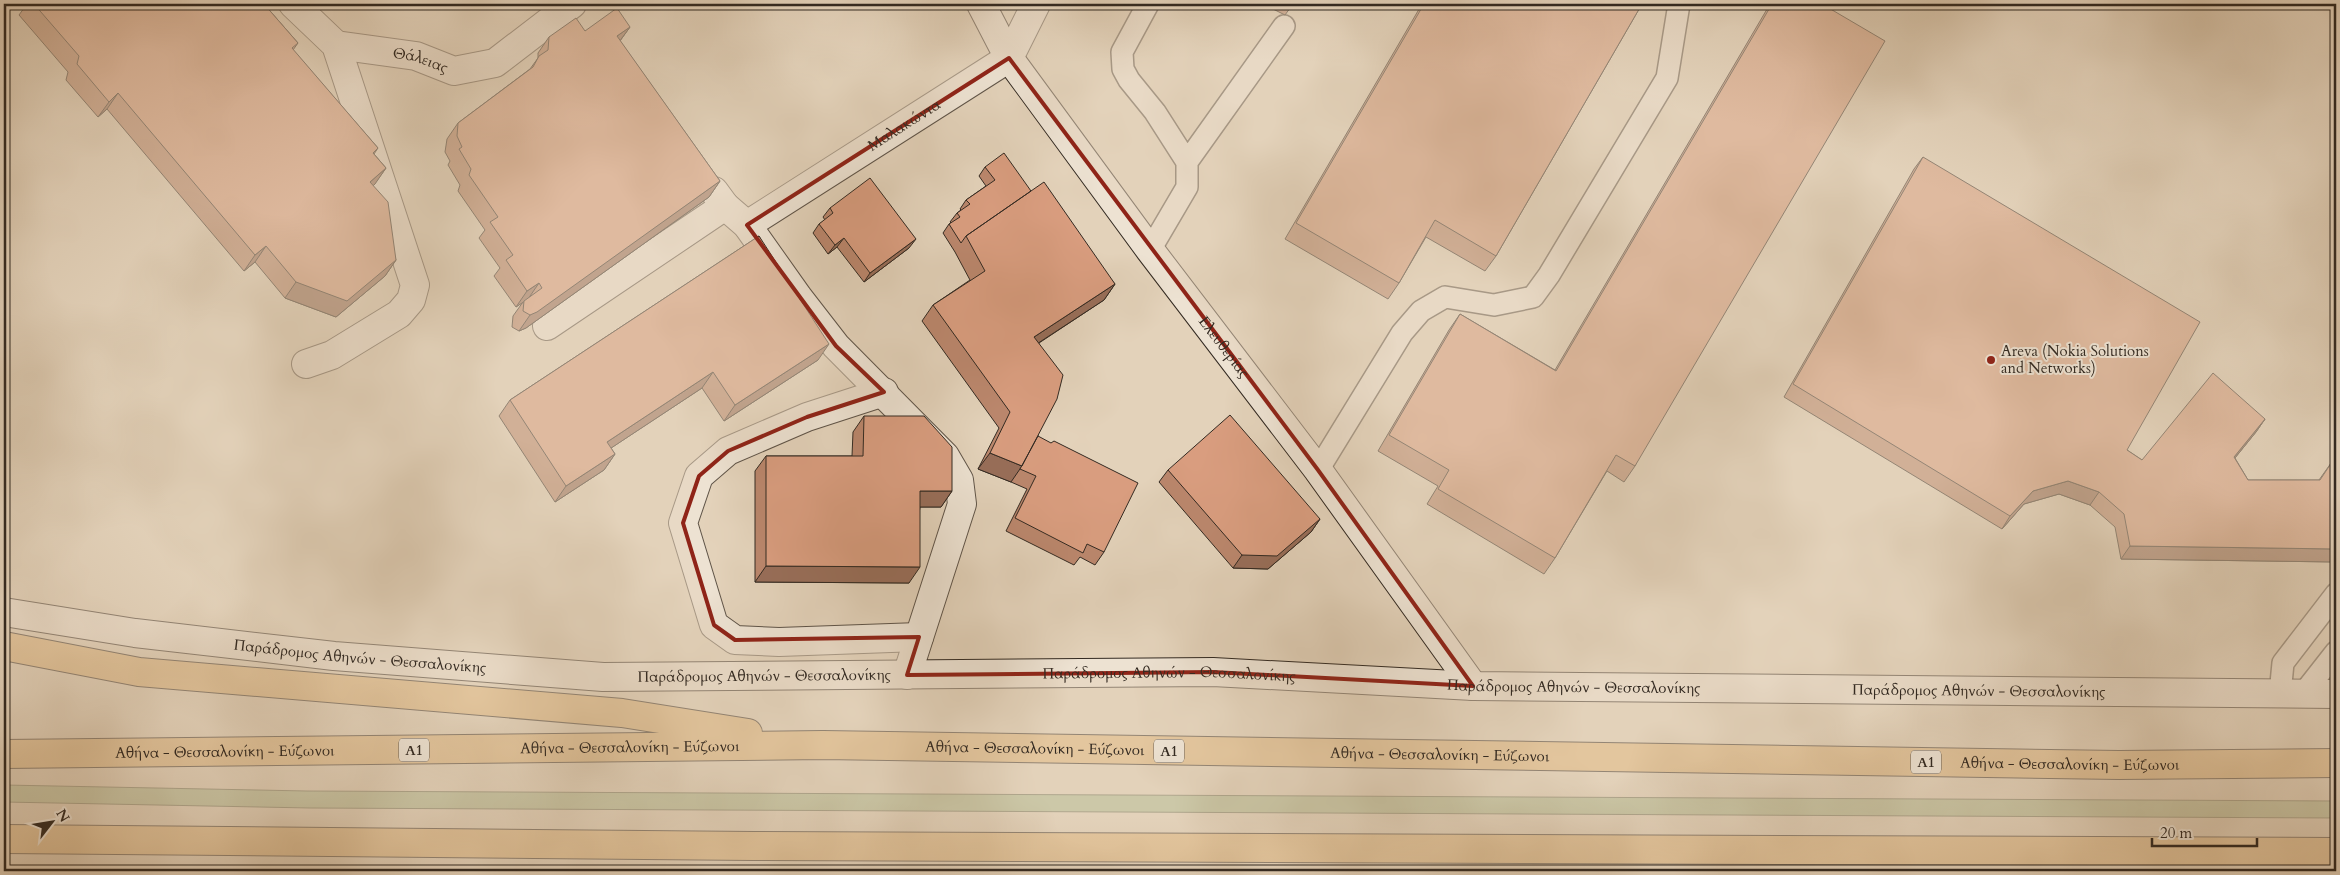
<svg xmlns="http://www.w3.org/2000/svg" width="2340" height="875" viewBox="0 0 2340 875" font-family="Cardo,serif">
<rect width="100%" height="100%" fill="#e3d2ba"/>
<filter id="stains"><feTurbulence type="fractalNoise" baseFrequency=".004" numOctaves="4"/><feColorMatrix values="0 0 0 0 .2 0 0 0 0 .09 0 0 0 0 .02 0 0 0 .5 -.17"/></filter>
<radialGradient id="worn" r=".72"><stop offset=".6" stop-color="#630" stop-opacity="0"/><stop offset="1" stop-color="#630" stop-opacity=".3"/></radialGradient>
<!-- green -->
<path fill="#afbd93" stroke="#71745a" d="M 4,785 L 307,791 L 2336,801 L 2336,818 L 310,808 L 4,802 Z"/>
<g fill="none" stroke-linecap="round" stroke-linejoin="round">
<defs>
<path id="lane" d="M 1148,4 L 1122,52 L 1123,69 L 1129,80 L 1155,112 L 1187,162 L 1187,187 L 1150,250
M 1187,162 L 1284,26
M 1318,470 L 1402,333 L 1421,311 L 1445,297 L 1494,305 L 1533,297 L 1549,275 L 1667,78 L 1679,4
M 2280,694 L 2283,663 L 2336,594
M 2303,694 L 2336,652"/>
<g id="street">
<path d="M 293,4 L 336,45 L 415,285 L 411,300 L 399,314 L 332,355 L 306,364"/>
<path id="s1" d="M 336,45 L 416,56 L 454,71 L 495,63 L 572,4"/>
<path d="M 725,206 L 747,225 L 798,297 L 836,346 L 945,456 L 959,480 L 962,504 L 907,675"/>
<path id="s2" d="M 747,225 L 1009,58 L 1036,4"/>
<path d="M 547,326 L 725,206 L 714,191"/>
<path d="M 884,392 L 807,417 L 728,451 L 699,476 L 683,523 L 714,625 L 735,640 L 779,642 L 919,637"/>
</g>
<g id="secondary">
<path id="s3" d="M 981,4 L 1009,58 L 1150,250 L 1318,470 L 1473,686"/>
<path id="s4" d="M 4,612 L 135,633 L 334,656 L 603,677 L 1213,672 L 1473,686 L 2336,694"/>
</g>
<g id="highway">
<path d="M 4,646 L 139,672 L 622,713 L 748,733"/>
<path id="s5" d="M 4,754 L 823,745 L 2119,765 L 2336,763"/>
<path d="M 4,839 L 753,846 L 2336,852"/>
</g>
</defs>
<!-- lane casing -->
<use href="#lane" stroke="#5f5448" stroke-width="24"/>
<!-- street casing -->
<use href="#street" stroke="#5f5448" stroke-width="30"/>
<!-- secondary casing -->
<use href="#secondary" stroke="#332a22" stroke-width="30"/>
<!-- highway casing -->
<use href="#highway" stroke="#332a22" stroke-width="30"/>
<!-- lane -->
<use href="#lane" stroke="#ede2d2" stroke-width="21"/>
<!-- street -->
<use href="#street" stroke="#ede2d2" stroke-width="28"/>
<!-- secondary -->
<use href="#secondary" stroke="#ede2d2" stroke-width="28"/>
<!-- highway -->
<use href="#highway" stroke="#e2b97d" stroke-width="28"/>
</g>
<!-- wall -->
<path fill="#bb876d" stroke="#332a22" d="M 27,4 L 264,4 L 298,43 L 293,50 L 378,148 L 374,154 L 386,168 L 373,186 L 396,260 L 385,276 L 336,317 L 285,298 L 255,262 L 244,271 L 107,109 L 98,117 L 66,80 L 68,72 L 19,15 Z
M 1233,4 L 1245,4 L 1242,8 Z
M 1263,4 L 1293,4 L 1285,15 Z
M 1422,4 L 1642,4 L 1496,256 L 1485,271 L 1426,237 L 1399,283 L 1388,299 L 1285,239 Z
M 1770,4 L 1822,4 L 1635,466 L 1624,482 L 1607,471 L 1555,558 L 1544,574 L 1427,504 L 1438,486 L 1378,451 L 1449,330 L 1460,314 L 1555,370 Z
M 630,27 L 620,41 L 720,181 L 709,197 L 526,328 L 519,331 L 512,327 L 513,316 L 523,302 L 516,307 L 494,276 L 500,268 L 479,238 L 485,230 L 458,191 L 460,185 L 448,165 L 450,161 L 445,152 L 447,139 L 458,123 L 530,69 L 538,58 L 538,53 L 549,37 L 585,31 Z
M 1923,157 L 2127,450 L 2142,460 L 2265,419 L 2256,432 L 2235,458 L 2248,480 L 2319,480 L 2336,456 L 2336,562 L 2121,559 L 2115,527 L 2090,505 L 2059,494 L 2024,504 L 2002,529 L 1784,397 L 1914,169 Z
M 985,167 L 1031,191 L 1115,284 L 1104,300 L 1039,343 L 1038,436 L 1104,552 L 1095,565 L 1080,557 L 1074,565 L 1006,531 L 1027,489 L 1011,482 L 978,469 L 999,428 L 922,321 L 933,305 L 970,280 L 955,252 L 943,233 L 949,224 L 951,223 L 950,222 L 957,213 L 961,210 L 960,209 L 966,200 L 986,186 L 979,176 Z
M 830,208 L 909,248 L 864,282 L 837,247 L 828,254 L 813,233 L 819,224 L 825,220 L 823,217 Z
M 759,236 L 818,360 L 724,421 L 702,388 L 611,448 L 615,454 L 604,470 L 555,502 L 499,416 L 510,400 Z
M 864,416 L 952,491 L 941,507 L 920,507 L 909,583 L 755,582 L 755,471 L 766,456 L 852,456 L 853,432 Z
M 1168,470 L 1320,519 L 1311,532 L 1268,569 L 1233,568 L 1159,482 Z"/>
<!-- shaded-wall -->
<path fill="#986e59" stroke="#332a22" d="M 630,27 L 619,42 L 617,36 Z
M 118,93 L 107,109 L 98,117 L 109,102 Z
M 386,168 L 375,184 L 359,198 L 370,182 Z
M 720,181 L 709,197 L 526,328 L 519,331 L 530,315 Z
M 844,238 L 837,247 L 828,254 L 835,245 Z
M 916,239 L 909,248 L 864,282 L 870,273 Z
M 266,246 L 255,262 L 244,271 L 255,255 Z
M 396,260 L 385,276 L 336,317 L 285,298 L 296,282 Z
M 539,283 L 528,299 L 516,307 L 527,291 Z
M 1115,284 L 1104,300 L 1023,353 L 1034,337 Z
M 829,344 L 818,360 L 724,421 L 735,405 Z
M 713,372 L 702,388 L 596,458 L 607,442 Z
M 2265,419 L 2256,432 L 2225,470 L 2234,457 Z
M 990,453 L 1022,466 L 1011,482 L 978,469 Z
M 615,454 L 604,470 L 555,502 L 566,486 Z
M 2068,481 L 2099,492 L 2090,505 L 2059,494 L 2024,504 L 2002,529 L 2010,516 L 2033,491 Z
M 920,491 L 952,491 L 941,507 L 909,507 Z
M 1320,519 L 1311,532 L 1268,569 L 1233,568 L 1242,555 Z
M 2130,546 L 2336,549 L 2336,562 L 2121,559 Z
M 766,566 L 920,567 L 909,583 L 755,582 Z"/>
<!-- building -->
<path fill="#d99d7f" stroke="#332a22" d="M 34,4 L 264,4 L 298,43 L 292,48 L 378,148 L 373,153 L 386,168 L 370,182 L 388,202 L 396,260 L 347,301 L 296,282 L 266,246 L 255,255 L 118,93 L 109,102 L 77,64 L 79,56 Z
M 1424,4 L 1642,4 L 1496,256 L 1435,220 L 1399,283 L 1296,223 Z
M 1772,4 L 1822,4 L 1885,41 L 1635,466 L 1616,455 L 1555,558 L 1438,489 L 1449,470 L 1389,435 L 1460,314 L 1556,371 Z
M 617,8 L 630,27 L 617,36 L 720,181 L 537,312 L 530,315 L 523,311 L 524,301 L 542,288 L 539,283 L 527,291 L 506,260 L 513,255 L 490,222 L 498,217 L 469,175 L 471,169 L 459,149 L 462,147 L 457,136 L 458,123 L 533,67 L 539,56 L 548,50 L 549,37 L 576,18 L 585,31 Z
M 1004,153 L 1031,191 L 966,236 L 961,243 L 949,224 L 960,217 L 957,213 L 970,204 L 966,200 L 995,180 L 985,167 Z
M 1923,157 L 2200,322 L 2127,450 L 2142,460 L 2213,373 L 2265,419 L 2234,457 L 2248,480 L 2320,480 L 2336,456 L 2336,549 L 2130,546 L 2124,514 L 2099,492 L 2068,481 L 2033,491 L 2010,516 L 1793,384 Z
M 870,178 L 916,239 L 870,273 L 844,238 L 835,245 L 819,224 L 833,213 L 830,208 Z
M 1044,182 L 1115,284 L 1034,337 L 1063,375 L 1057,399 L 1022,466 L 990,453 L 1010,412 L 933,305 L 985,271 L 966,236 Z
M 759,236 L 829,344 L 735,405 L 713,372 L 607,442 L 615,454 L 566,486 L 510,400 Z
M 1230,415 L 1320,519 L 1277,556 L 1242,555 L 1168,470 Z
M 864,416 L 924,416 L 952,447 L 952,491 L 920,491 L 920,567 L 766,566 L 766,456 L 863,456 Z
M 1038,436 L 1051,443 L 1054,441 L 1138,483 L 1104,552 L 1087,544 L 1083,553 L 1015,518 L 1036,476 L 1020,469 Z"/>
<!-- marked area -->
<path d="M0 0H2340V875H0ZM 1009,58 L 1318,470 L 1473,686 L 1213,672 L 907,675 L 919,637 L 735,640 L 714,625 L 683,523 L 699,476 L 728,451 L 807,417 L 884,392 L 836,346 L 747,225 Z" fill="#e3d2ba" fill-opacity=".55" fill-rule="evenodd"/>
<path fill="none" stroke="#8f2418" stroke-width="4" stroke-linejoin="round" d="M 1009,58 L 1318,470 L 1473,686 L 1213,672 L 907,675 L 919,637 L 735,640 L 714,625 L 683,523 L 699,476 L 728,451 L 807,417 L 884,392 L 836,346 L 747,225 Z"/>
<!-- markers -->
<circle fill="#8f2418" stroke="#ede2d2" stroke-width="2" cx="1991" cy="360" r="5"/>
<g text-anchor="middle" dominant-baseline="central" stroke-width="4" stroke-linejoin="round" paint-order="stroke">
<!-- shield labels -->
<g fill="#ede2d2" stroke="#6b6157" stroke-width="1">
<rect x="399" y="738.5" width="30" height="23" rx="4"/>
<rect x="1154" y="739.5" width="30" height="23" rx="4"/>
<rect x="1911" y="750.5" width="30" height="23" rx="4"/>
</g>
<g font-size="14" font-weight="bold" fill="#332a22">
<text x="414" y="750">Α1</text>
<text x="1169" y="751">Α1</text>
<text x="1926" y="762">Α1</text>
</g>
<!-- street labels -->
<g font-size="15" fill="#332a22" stroke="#ede2d2">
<text stroke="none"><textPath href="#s1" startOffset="86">Θάλειας</textPath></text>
<text stroke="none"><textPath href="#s2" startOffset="186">Μαλακώντα</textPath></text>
<text stroke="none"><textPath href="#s3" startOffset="421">Ελευθερίας</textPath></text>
<text stroke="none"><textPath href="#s4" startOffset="359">Παράδρομος Αθηνών - Θεσσαλονίκης</textPath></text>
<text stroke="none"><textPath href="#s4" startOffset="764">Παράδρομος Αθηνών - Θεσσαλονίκης</textPath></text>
<text stroke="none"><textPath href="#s4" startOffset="1169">Παράδρομος Αθηνών - Θεσσαλονίκης</textPath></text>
<text stroke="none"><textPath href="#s4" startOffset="1574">Παράδρομος Αθηνών - Θεσσαλονίκης</textPath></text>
<text stroke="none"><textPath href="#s4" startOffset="1979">Παράδρομος Αθηνών - Θεσσαλονίκης</textPath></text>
<text stroke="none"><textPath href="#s5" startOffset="626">Αθήνα - Θεσσαλονίκη - Εύζωνοι</textPath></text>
<text stroke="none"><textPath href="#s5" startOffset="1031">Αθήνα - Θεσσαλονίκη - Εύζωνοι</textPath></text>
<text stroke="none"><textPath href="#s5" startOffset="221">Αθήνα - Θεσσαλονίκη - Εύζωνοι</textPath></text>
<text stroke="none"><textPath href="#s5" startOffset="1436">Αθήνα - Θεσσαλονίκη - Εύζωνοι</textPath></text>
<text stroke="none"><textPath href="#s5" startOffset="2066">Αθήνα - Θεσσαλονίκη - Εύζωνοι</textPath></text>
</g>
<!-- poi labels -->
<g font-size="15" fill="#332a22" stroke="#ede2d2" text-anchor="start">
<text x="2001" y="351">Areva (Nokia Solutions<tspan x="2001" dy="17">and Networks)</tspan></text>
</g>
</g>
<!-- margin -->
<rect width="2340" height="875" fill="none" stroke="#e3d2ba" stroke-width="20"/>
<rect x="5" y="5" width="2330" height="865" fill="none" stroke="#332a22" stroke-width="2.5"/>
<rect x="10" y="10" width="2320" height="855" fill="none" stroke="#332a22"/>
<!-- north arrow -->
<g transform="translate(52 822) rotate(59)" stroke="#ede2d2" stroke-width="4" paint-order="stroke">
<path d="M0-4L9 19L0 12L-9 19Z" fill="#332a22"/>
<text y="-8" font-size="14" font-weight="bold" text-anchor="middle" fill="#332a22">N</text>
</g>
<!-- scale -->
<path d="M2152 838v8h105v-8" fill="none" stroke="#332a22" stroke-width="2.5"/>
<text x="2160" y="838" font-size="15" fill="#332a22" stroke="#ede2d2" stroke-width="4" paint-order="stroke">20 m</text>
<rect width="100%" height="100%" filter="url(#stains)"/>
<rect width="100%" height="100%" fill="url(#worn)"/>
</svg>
